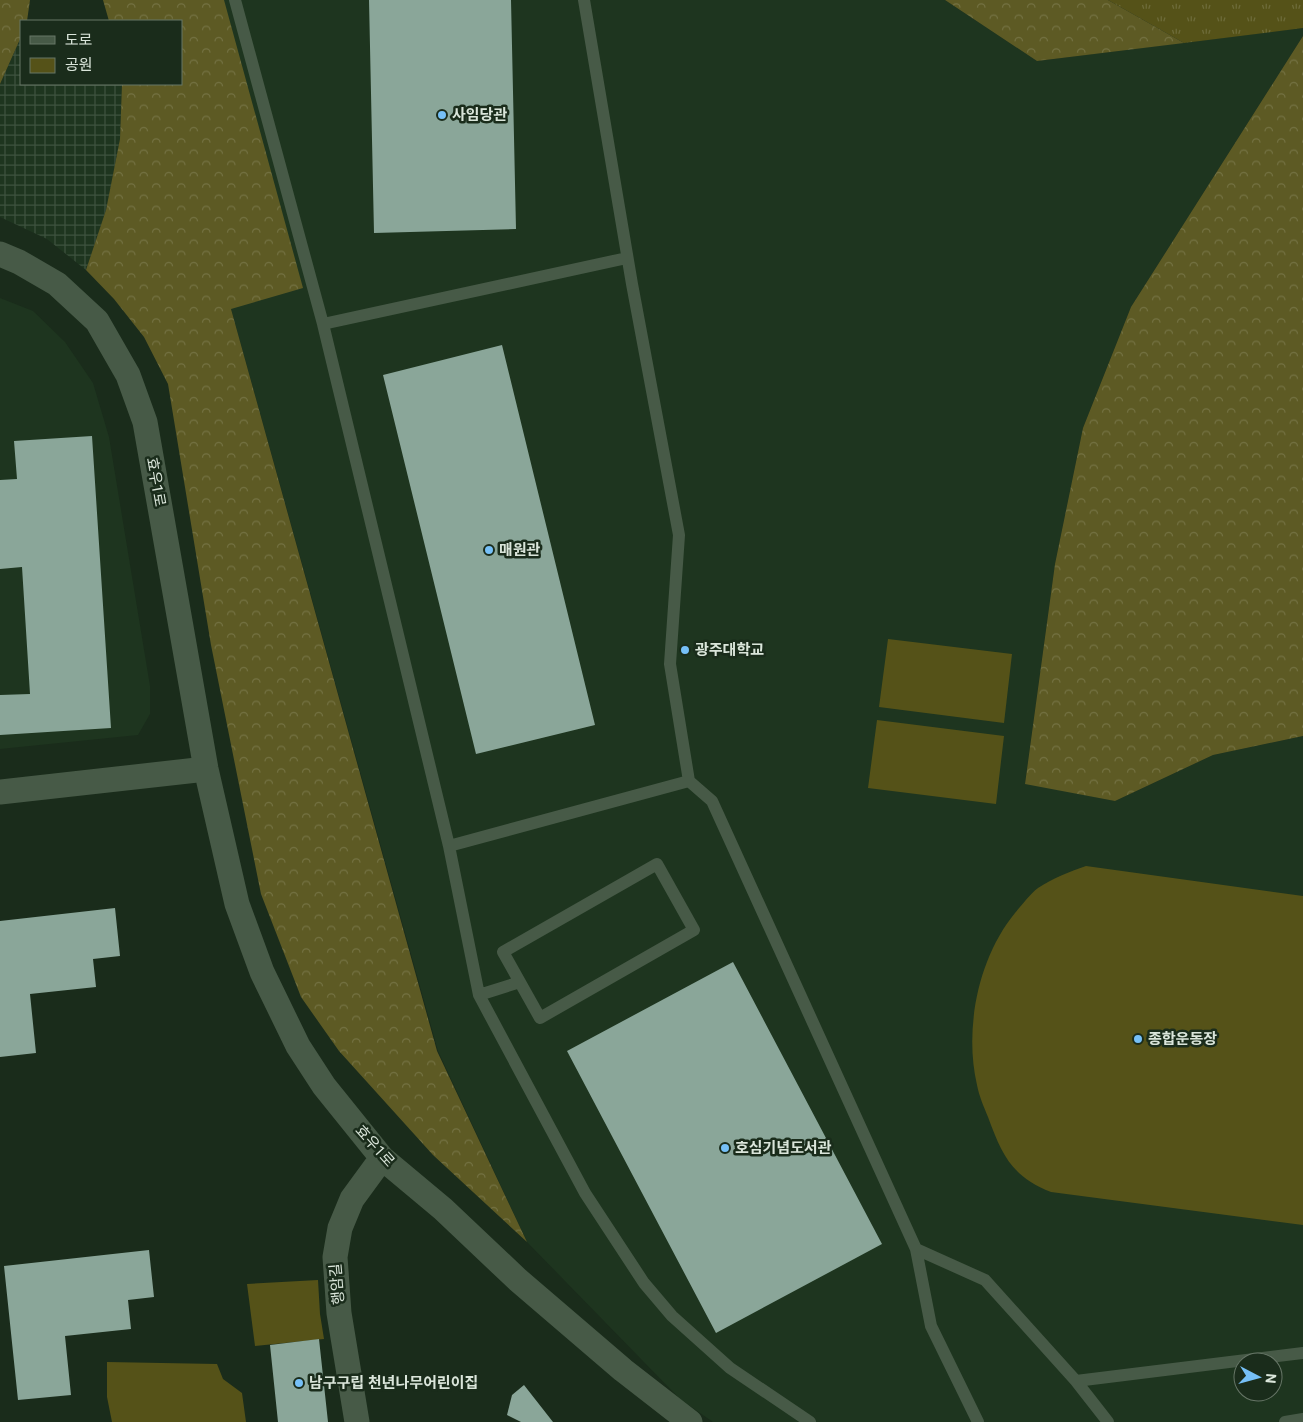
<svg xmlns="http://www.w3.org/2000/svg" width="1303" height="1422" viewBox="0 0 1303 1422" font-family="Roboto,'Noto Sans KR',sans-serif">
<defs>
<pattern id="industrial-grid" width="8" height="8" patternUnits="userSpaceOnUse" patternTransform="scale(1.25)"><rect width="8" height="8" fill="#1e351f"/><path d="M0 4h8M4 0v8" fill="none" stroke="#3e523f"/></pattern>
<pattern id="grass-tufts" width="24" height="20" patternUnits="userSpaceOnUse" patternTransform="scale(1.25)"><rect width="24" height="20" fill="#555218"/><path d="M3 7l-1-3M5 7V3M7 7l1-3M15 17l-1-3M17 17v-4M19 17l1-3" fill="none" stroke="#6d6b39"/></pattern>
<pattern id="forest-crowns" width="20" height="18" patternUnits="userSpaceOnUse" patternTransform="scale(1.25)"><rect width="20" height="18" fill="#5d5a24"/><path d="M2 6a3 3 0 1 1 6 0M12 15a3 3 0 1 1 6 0" fill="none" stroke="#747243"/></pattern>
</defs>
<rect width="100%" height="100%" fill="#1a2c1b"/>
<!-- built -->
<path fill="#1e351f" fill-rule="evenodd" d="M 160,0 L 945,0 L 1037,61 L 1303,28 L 1303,36 L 1131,307 L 1083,428 L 1055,564 L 1025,783 L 1115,801 L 1213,755 L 1303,736 L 1303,1422 L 713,1422 L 680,1399 L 527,1242 L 438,1051 L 226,291 L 181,84 L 181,21 ZM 1243,1362 L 1273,1362 L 1273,1392 L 1243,1392 Z
M 0,298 L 33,311 L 65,342 L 93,383 L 109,437 L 150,686 L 150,714 L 138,735 L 0,749 Z"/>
<!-- industrial -->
<path fill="url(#industrial-grid)" d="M 21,37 L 21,84 L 122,84 L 120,139 L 106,210 L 86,270 L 47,239 L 0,217 L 0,84 Z"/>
<!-- grass -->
<path fill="url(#grass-tufts)" d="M 1108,0 L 1303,0 L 1303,28 L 1184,43 Z"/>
<!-- forest -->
<path fill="url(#forest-crowns)" d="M 0,0 L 30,0 L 27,21 L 21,21 L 21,37 L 0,84 Z
M 103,0 L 224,0 L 303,288 L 231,309 L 437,1051 L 527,1242 L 433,1155 L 339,1051 L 301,997 L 261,894 L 211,645 L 168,384 L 144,337 L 114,299 L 86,270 L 106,210 L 120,139 L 122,84 L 181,84 L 181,21 L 109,21 Z
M 945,0 L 1108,0 L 1184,43 L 1037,61 Z
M 1303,36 L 1303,736 L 1213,755 L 1115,801 L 1025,784 L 1055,564 L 1083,428 L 1131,307 Z"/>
<!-- park -->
<path fill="#555218" d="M 888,639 L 1012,654 L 1004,723 L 879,707 Z
M 877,720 L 1004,736 L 996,804 L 868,788 Z
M 1086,866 L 1303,896 L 1303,1225 L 1051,1192 C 1012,1177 1002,1155 988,1117 C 984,1107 979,1096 977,1085 C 964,1029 978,958 1015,913 C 1022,905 1029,895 1038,888 C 1053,878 1069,872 1086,866 Z
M 318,1280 L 320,1314 L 324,1339 L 255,1346 L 247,1284 Z
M 107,1362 L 217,1364 L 223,1379 L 242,1393 L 246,1422 L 112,1422 L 107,1397 Z"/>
<!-- building -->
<path fill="#8aa699" d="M 369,0 L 511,0 L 516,229 L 374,233 Z
M 502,345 L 595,725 L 476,754 L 383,375 Z
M 92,436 L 111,728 L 0,735 L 0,695 L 30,694 L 22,567 L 0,569 L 0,480 L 17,479 L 14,441 Z
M 115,908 L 120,956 L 93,959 L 96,987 L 30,994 L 36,1053 L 0,1057 L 0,921 Z
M 733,962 L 882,1244 L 716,1333 L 567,1051 Z
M 149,1250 L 154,1297 L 128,1300 L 131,1329 L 65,1336 L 71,1395 L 18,1400 L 4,1266 Z
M 319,1339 L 328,1422 L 278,1422 L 270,1345 Z
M 524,1385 L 553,1422 L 521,1422 L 507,1415 L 512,1395 Z"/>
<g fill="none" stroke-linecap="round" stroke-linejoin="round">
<!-- lane -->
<path stroke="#475a47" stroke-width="12" d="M 235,0 L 323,324 L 449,846 L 479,995 L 585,1193 L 644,1283 L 672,1316 L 730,1368 L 810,1422
M 584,0 L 632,284 L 679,535 L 670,664 L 689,781 L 712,801 L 916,1249 L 931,1326 L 978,1422
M 323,324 L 627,258
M 449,846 L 689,781
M 657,864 L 694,930 L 540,1018 L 503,952 Z
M 479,995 L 520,982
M 916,1249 L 985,1280 L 1076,1381 L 1108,1422
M 1076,1381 L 1303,1353
M 1285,1422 L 1303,1419"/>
<!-- street -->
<path stroke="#475a47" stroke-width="25" d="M 0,254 L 19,262 L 57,284 L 97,321 L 128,375 L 145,422 L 206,769 L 237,904 L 262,972 L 298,1046 L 324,1086 L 382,1158 L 443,1209 L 518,1280 L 623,1370 L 690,1422
M 0,792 L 206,769
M 357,1422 L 339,1313 L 335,1257 L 340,1228 L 352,1199 L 382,1158"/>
</g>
<!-- markers -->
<g fill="#76c0f7" stroke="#1a2c1b" stroke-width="2">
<circle cx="442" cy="115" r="5"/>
<circle cx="489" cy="550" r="5"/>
<circle cx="685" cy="650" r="5"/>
<circle cx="1138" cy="1039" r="5"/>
<circle cx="725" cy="1148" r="5"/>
<circle cx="299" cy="1383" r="5"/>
</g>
<g text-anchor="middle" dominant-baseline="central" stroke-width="5" stroke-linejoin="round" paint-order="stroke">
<!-- poi labels -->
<g font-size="15" font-weight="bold" fill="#dae5da" stroke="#1a2c1b" text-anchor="start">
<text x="452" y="115">사임당관</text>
<text x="499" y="550">매원관</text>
<text x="695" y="650">광주대학교</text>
<text x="1148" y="1039">종합운동장</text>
<text x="735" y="1148">호심기념도서관</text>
<text x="309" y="1383">남구구립 천년나무어린이집</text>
</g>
<!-- street labels -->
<g font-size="15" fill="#dae5da" stroke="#1a2c1b">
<text transform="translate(156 482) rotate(80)">효우1로</text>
<text transform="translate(375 1146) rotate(48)">효우1로</text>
<text transform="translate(337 1284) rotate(-95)">행암길</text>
</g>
</g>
<!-- legend -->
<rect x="20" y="20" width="162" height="65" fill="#1a2c1b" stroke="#677667"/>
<rect x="30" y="36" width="25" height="8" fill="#475a47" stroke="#677667"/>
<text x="65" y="45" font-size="15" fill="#dae5da">도로</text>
<rect x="30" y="58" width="25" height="15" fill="#555218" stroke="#677667"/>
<text x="65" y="70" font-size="15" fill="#dae5da">공원</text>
<!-- north arrow -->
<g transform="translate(1258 1377) rotate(96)"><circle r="24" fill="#1a2c1b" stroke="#677667"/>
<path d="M0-4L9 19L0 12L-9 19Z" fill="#76c0f7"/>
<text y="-8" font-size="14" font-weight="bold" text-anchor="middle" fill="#dae5da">N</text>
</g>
</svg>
